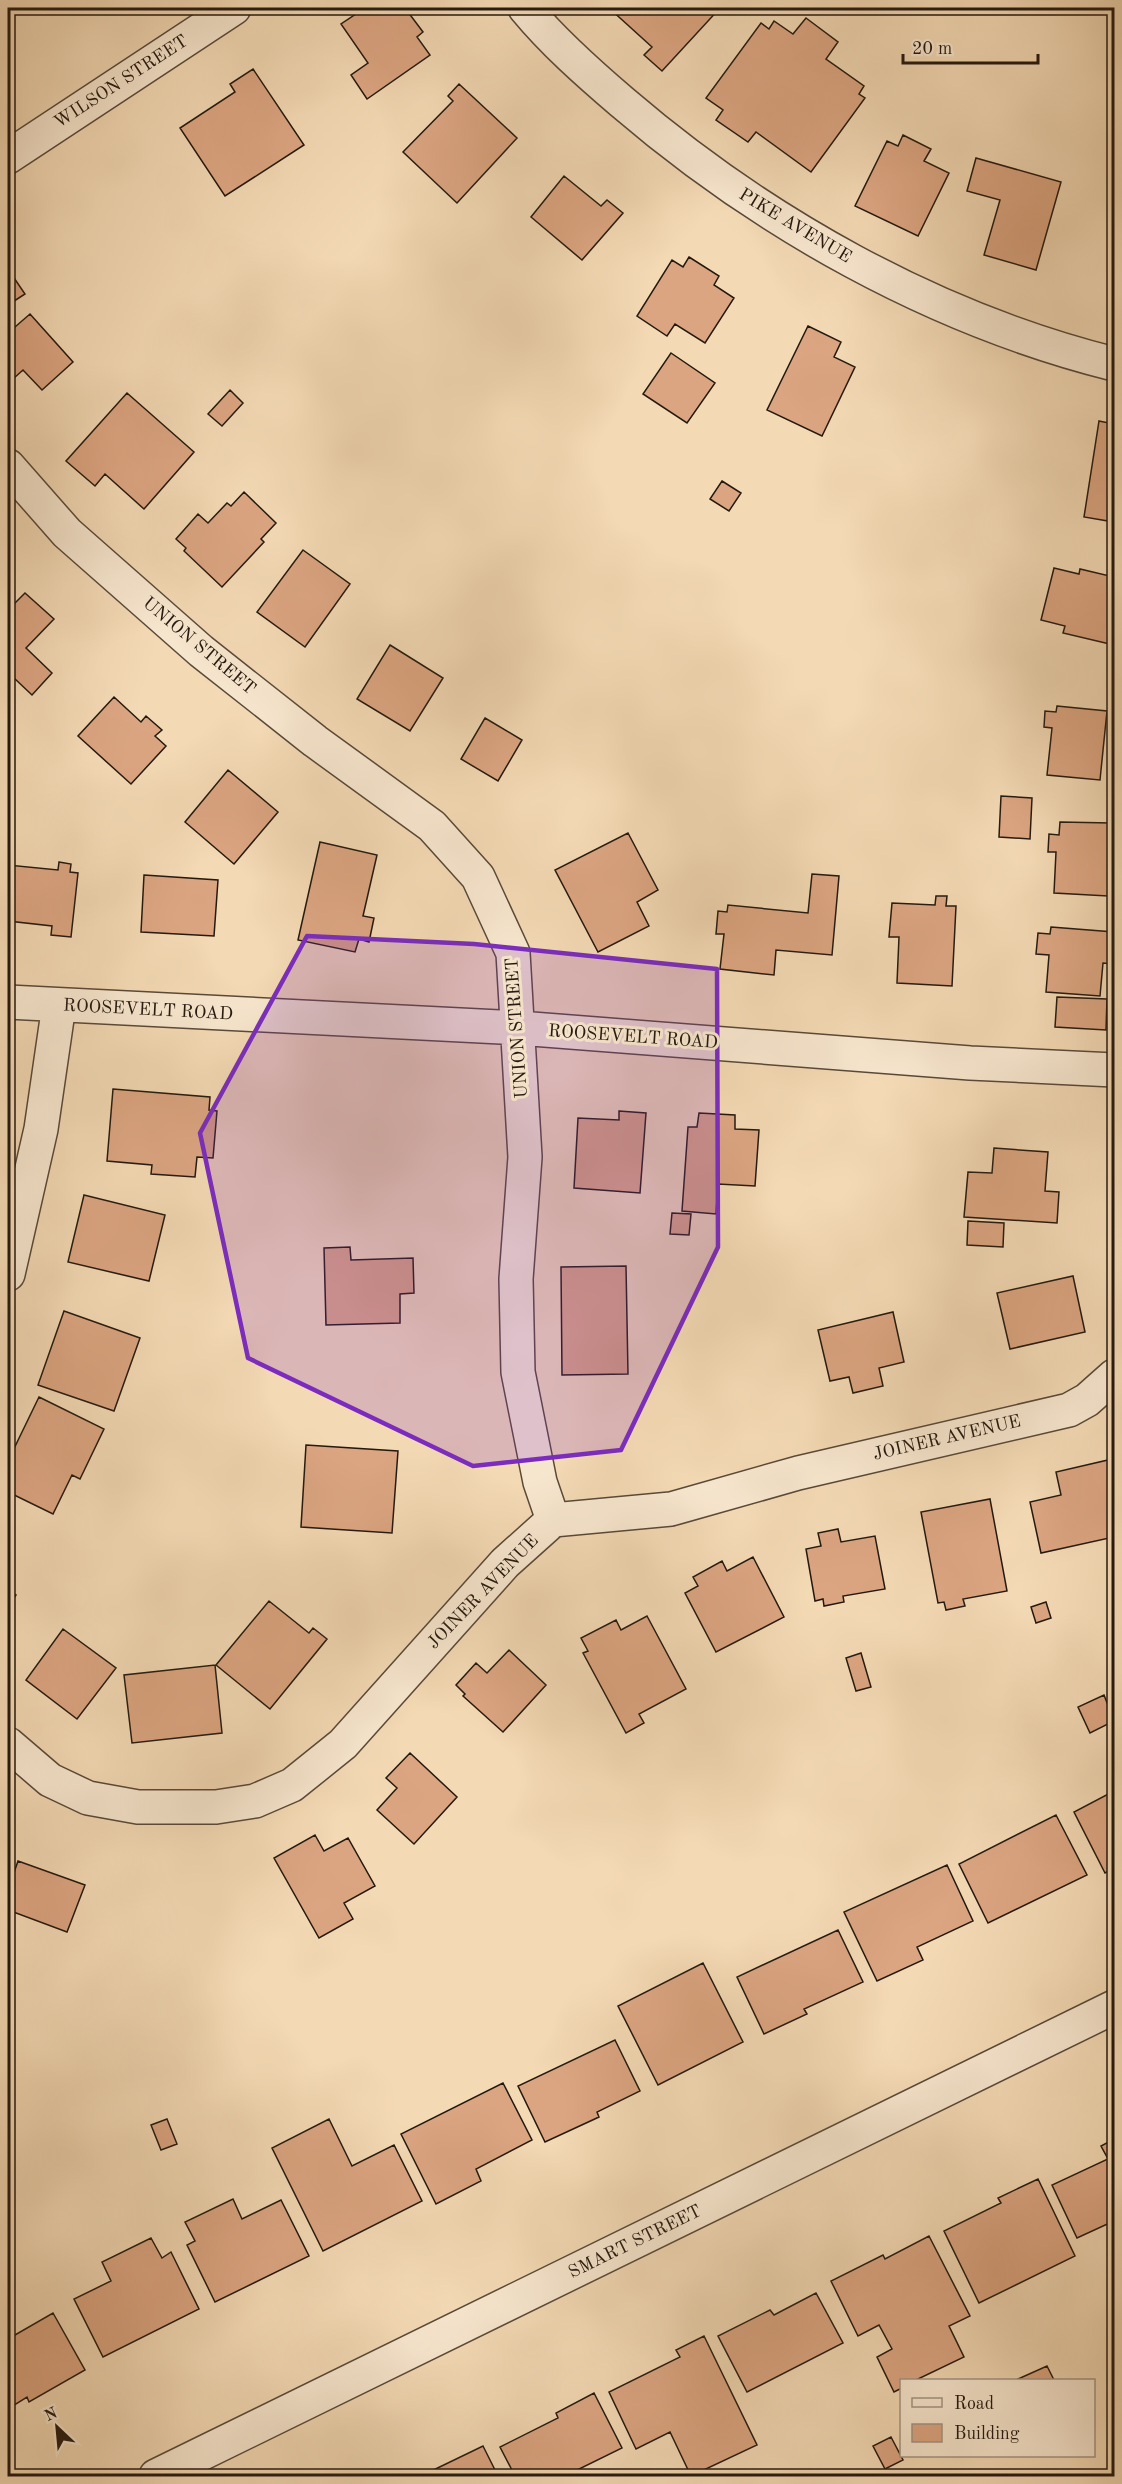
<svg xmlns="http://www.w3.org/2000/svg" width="1122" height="2484" viewBox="0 0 1122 2484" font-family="'Old Standard TT',serif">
<rect width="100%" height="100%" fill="#f3d9b4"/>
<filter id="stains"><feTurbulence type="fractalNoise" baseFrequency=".00333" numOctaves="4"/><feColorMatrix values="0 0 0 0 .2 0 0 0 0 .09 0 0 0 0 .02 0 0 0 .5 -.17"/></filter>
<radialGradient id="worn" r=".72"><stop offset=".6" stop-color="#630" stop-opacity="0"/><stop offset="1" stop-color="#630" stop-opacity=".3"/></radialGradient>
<!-- building -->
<path fill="#dba581" stroke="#24190f" stroke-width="1.5" d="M 365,8 L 405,8 L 423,32 L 417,37 L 430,55 L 367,99 L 351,75 L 368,63 L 341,24 Z
M 609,8 L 720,8 L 662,71 L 644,55 L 652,47 Z
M 806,18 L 838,42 L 826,59 L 864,86 L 859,94 L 865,98 L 811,172 L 756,132 L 748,142 L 716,120 L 723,110 L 706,98 L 761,23 L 769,29 L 774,21 L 793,34 Z
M 253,69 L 304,145 L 225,196 L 180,128 L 235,92 L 230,84 Z
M 459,84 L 517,138 L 457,203 L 403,152 L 453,101 L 448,96 Z
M 903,135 L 931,149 L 924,161 L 949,173 L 918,236 L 855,206 L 887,141 L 898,146 Z
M 976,158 L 1061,182 L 1036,270 L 984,255 L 1000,200 L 967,191 Z
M 564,176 L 601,206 L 607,200 L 623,213 L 582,260 L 531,217 Z
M 689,257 L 719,276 L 714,285 L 734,298 L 705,343 L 675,324 L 667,336 L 637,316 L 672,260 L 683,267 Z
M 8,269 L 25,294 L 8,305 Z
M 30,314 L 73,362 L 42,390 L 23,370 L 13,379 L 8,372 L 8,333 Z
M 808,326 L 841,342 L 834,357 L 855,367 L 822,436 L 767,410 Z
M 671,353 L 715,383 L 687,423 L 643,394 Z
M 230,390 L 243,403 L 222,426 L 208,414 Z
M 127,393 L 194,452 L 144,509 L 105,474 L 95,486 L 66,461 Z
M 1099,421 L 1114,424 L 1114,522 L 1084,517 Z
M 722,481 L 741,493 L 729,511 L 710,499 Z
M 244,492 L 276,523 L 261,539 L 264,542 L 222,587 L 184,551 L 186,548 L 176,539 L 198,514 L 208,523 L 227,503 L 231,506 Z
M 303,550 L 350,584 L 305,647 L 257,612 Z
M 1054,568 L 1079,574 L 1080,569 L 1114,577 L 1114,645 L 1063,633 L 1065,626 L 1041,620 Z
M 25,593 L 54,619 L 26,648 L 52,673 L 32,695 L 14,678 L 8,684 L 8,598 L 14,604 Z
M 390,645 L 443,678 L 410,731 L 357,699 Z
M 114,697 L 141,722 L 146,716 L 162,730 L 155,736 L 166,746 L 131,784 L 78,736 Z
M 1057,706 L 1107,711 L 1100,780 L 1047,775 L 1052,728 L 1044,727 L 1045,711 L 1056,712 Z
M 485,718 L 522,740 L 498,781 L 461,759 Z
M 228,770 L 278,812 L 234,864 L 185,822 Z
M 1001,796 L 1032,798 L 1030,839 L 999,837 Z
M 1060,822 L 1111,823 L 1108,896 L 1054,893 L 1056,852 L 1048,852 L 1049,834 L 1059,835 Z
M 628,833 L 658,890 L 637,902 L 649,926 L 598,952 L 555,870 Z
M 320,842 L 377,855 L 363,916 L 374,918 L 369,942 L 359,939 L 355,952 L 298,940 Z
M 59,862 L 71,864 L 70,872 L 78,873 L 71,937 L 51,935 L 52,926 L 8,921 L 8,865 L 58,870 Z
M 812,874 L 839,876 L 832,955 L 776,950 L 774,975 L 720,969 L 724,934 L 716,934 L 718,911 L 727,912 L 728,905 L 808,913 Z
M 144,875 L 218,880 L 214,936 L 141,932 Z
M 936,896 L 947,896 L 946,906 L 956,906 L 952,986 L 897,983 L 899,937 L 889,937 L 892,903 L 935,905 Z
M 1051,927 L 1114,932 L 1114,964 L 1103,963 L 1100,996 L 1046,992 L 1049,955 L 1036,954 L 1038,933 L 1050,934 Z
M 1057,997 L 1107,999 L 1106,1030 L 1055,1027 Z
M 113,1089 L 210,1097 L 209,1110 L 217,1111 L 213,1158 L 197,1157 L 195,1177 L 151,1174 L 152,1165 L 107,1161 Z
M 619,1111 L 646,1113 L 640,1193 L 574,1188 L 578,1118 L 619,1120 Z
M 699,1113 L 735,1115 L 735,1129 L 759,1130 L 755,1186 L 718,1184 L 716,1214 L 682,1211 L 688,1127 L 697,1127 Z
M 994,1148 L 1048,1152 L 1045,1191 L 1059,1192 L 1057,1223 L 964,1217 L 968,1172 L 992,1173 Z
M 84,1195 L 165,1215 L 149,1281 L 68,1262 Z
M 672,1213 L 691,1214 L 689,1235 L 670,1234 Z
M 968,1221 L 1004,1223 L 1003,1247 L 967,1245 Z
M 350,1247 L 351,1260 L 413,1258 L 414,1293 L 400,1294 L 400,1323 L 326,1325 L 324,1248 Z
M 626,1266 L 628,1374 L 562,1375 L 561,1267 Z
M 1073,1276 L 1085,1332 L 1010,1349 L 997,1293 Z
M 64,1311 L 140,1338 L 114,1411 L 38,1385 Z
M 893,1312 L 904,1362 L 879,1368 L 883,1386 L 853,1393 L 849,1377 L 830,1381 L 818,1330 Z
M 39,1397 L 104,1429 L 80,1479 L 72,1475 L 53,1514 L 8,1492 L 8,1461 Z
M 306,1445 L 398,1451 L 392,1533 L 301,1527 Z
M 1108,1460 L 1114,1490 L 1114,1537 L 1041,1553 L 1030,1502 L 1061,1495 L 1056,1472 Z
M 990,1499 L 1007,1591 L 963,1599 L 965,1606 L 946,1610 L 944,1602 L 938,1603 L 921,1512 Z
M 838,1529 L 841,1542 L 875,1536 L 885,1589 L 843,1596 L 844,1602 L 824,1606 L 823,1599 L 815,1601 L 806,1549 L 821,1546 L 818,1533 Z
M 753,1557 L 784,1617 L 716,1652 L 685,1593 L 698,1586 L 693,1577 L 722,1561 L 727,1571 Z
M 8,1590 L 16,1595 L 8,1608 Z
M 269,1601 L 309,1633 L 313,1628 L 327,1639 L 270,1709 L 216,1665 Z
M 1046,1602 L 1051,1618 L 1036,1623 L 1031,1607 Z
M 647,1616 L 686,1689 L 639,1714 L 644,1723 L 626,1733 L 583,1653 L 588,1651 L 581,1638 L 616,1620 L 621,1630 Z
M 63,1629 L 116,1668 L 77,1719 L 26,1680 Z
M 509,1650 L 546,1685 L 503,1732 L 463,1696 L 465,1694 L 456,1685 L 476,1663 L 487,1673 Z
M 861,1653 L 871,1687 L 856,1691 L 846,1658 Z
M 215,1665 L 222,1733 L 132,1743 L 124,1675 Z
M 1104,1695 L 1114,1721 L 1090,1733 L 1078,1707 Z
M 410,1753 L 457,1797 L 414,1844 L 377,1810 L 397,1788 L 386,1778 Z
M 1114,1791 L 1114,1868 L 1105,1873 L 1074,1812 Z
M 1056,1815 L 1087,1875 L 988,1923 L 959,1864 Z
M 315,1835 L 324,1851 L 348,1838 L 375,1886 L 344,1903 L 353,1919 L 319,1938 L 274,1858 Z
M 18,1861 L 85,1885 L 67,1932 L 8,1910 L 8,1890 Z
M 947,1865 L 973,1921 L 917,1947 L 923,1960 L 877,1981 L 844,1912 Z
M 838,1930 L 863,1982 L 804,2009 L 807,2014 L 764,2034 L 737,1977 Z
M 703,1963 L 743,2042 L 658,2085 L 618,2006 Z
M 615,2040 L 640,2091 L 597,2112 L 599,2117 L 545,2142 L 518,2086 Z
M 503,2083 L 532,2140 L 476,2169 L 481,2181 L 436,2204 L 401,2134 Z
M 167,2119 L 177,2144 L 161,2150 L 151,2125 Z
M 329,2119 L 352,2166 L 394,2145 L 422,2201 L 323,2251 L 272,2148 Z
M 1114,2139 L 1114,2221 L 1077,2238 L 1052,2185 L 1108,2159 L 1101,2146 Z
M 1038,2179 L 1075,2256 L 979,2303 L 944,2231 L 1001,2203 L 998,2198 Z
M 233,2199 L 242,2219 L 281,2200 L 309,2256 L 215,2302 L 187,2245 L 195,2241 L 185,2222 Z
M 929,2236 L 970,2316 L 949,2326 L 964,2357 L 916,2380 L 902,2380 L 902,2388 L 894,2392 L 877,2357 L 892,2349 L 879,2325 L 858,2336 L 831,2281 L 883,2255 L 885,2259 Z
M 151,2238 L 162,2258 L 171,2252 L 199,2309 L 103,2357 L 74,2299 L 111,2281 L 102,2262 Z
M 816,2293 L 843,2343 L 747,2392 L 718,2336 L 770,2310 L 774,2315 Z
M 53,2313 L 85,2370 L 29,2402 L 27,2397 L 8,2409 L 8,2339 Z
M 704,2336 L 757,2445 L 691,2476 L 670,2432 L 636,2449 L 609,2392 L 680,2357 L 676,2350 Z
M 1047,2366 L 1054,2380 L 1019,2380 L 1018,2379 Z
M 594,2393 L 622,2448 L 565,2476 L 515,2476 L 500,2447 L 558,2418 L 556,2413 Z
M 891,2437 L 903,2460 L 885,2469 L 873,2446 Z
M 483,2446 L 498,2476 L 421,2476 Z"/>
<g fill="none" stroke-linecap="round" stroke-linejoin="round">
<defs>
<path id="minor" d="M 525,8 C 553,42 588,73 622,102 C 763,223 934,319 1114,364
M 8,157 L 234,8
M 8,466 L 67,533 L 201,651 L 315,741 L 432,826 L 478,877 L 513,953 L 525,1157 L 516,1279 L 518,1372 L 540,1482 L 553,1520
M 8,1002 L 519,1028 L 970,1063 L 1114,1070
M 8,1274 L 41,1129 L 59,1005
M 8,1744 L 50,1780 L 88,1798 L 138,1807 L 216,1807 L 255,1801 L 292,1785 L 343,1744 L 505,1563 L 553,1520 L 671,1509 L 798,1473 L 1069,1410 L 1087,1400 L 1114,1376
M 156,2476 L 1114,2007"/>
</defs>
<!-- minor casing -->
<use href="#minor" stroke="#584938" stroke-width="36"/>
<!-- minor -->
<use href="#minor" stroke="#f7e6ce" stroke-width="33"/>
</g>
<!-- marked area -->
<path fill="#7b2cbf" fill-opacity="0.2" stroke="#7b2cbf" stroke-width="4.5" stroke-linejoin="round" d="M 307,936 L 474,944 L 717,969 L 718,1247 L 621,1450 L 473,1466 L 248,1358 L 200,1133 Z"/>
<g text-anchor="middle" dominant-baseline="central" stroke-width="6" stroke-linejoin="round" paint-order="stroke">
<!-- street labels -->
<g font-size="18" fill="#24190f" stroke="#f7e6ce">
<text transform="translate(121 82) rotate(-33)">WILSON STREET</text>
<text transform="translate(795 226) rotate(31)">PIKE AVENUE</text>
<text transform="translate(199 646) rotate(40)">UNION STREET</text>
<text transform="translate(148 1010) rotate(3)">ROOSEVELT ROAD</text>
<text transform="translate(517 1028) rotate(-94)">UNION STREET</text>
<text transform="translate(633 1037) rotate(4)">ROOSEVELT ROAD</text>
<text transform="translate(947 1438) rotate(-13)">JOINER AVENUE</text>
<text transform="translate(483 1592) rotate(-46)">JOINER AVENUE</text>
<text transform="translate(635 2242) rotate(-26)">SMART STREET</text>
</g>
</g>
<!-- margin -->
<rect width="1122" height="2484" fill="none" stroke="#f3d9b4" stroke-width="30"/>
<rect x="9" y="9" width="1104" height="2466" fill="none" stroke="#24190f" stroke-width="3"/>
<rect x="15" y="15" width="1092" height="2454" fill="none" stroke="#24190f" stroke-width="1.5"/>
<!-- legend -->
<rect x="900" y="2379" width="195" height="78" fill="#f7e6ce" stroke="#a39482" stroke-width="1.5"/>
<rect x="912" y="2398" width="30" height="9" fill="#f7e6ce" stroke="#a39482" stroke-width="1.5"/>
<text x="954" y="2409" font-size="18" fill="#24190f">Road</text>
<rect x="912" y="2424" width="30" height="18" fill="#dba581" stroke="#a39482" stroke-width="1.5"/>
<text x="954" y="2439" font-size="18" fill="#24190f">Building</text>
<!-- north arrow -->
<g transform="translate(57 2427) rotate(334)" stroke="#f7e6ce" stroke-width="4.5" paint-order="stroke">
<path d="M0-4.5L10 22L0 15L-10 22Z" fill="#24190f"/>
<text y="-9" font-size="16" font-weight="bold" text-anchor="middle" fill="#24190f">N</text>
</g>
<!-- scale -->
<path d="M903 54v9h135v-9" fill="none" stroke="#24190f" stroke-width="3"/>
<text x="912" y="54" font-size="18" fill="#24190f" stroke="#f7e6ce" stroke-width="4.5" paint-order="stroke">20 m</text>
<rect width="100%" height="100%" filter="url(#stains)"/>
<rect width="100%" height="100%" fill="url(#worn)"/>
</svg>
